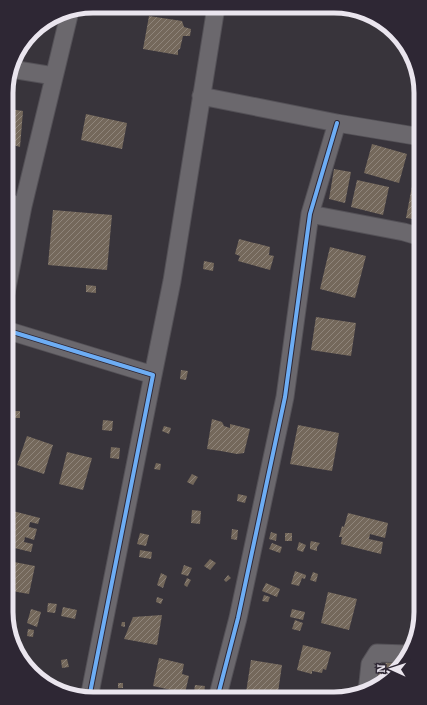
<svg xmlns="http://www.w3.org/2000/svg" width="427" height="705" viewBox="0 0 427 705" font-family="Bitter,serif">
<defs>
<pattern id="building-hatch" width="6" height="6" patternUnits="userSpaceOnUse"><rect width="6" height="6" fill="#74685b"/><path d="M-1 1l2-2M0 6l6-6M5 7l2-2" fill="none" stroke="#8f857b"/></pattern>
</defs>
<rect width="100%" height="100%" fill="#38343b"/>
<!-- building -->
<path fill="url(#building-hatch)" d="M 149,6 L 184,7 L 184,11 L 149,9 Z
M 149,16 L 182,21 L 184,27 L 191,29 L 190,36 L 183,36 L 180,49 L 178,50 L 178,55 L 143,49 Z
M 10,109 L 23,111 L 20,147 L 7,143 L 7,115 L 9,116 Z
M 86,114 L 127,123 L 122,149 L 81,140 Z
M 372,144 L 407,154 L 399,183 L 364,173 Z
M 418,154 L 421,155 L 421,183 L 412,181 Z
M 334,169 L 351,172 L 345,203 L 329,199 Z
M 357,180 L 389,187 L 383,215 L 351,207 Z
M 412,186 L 421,187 L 421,220 L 406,218 Z
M 53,210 L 112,215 L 107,270 L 48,265 Z
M 239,239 L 270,247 L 269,255 L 274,256 L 270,270 L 238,261 L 240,256 L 235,254 Z
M 330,247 L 366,256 L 355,298 L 320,289 Z
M 204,261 L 214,263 L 213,271 L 203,269 Z
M 86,285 L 96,286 L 96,293 L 86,292 Z
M 316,317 L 356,323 L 351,356 L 311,350 Z
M 181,370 L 188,371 L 186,380 L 180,379 Z
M 11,411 L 20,411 L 20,418 L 11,418 Z
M 212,419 L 222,422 L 224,426 L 230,428 L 230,424 L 250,429 L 244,453 L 237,454 L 221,451 L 207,449 Z
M 103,420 L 113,421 L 112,431 L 102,430 Z
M 298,425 L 339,433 L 332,471 L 290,464 Z
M 164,426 L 171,428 L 169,434 L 162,431 Z
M 27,436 L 53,445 L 44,474 L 17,465 Z
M 111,447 L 120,448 L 119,459 L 110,458 Z
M 67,452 L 92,458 L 83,490 L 59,484 Z
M 156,463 L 161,464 L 160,470 L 154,469 Z
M 192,474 L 198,477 L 193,485 L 187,482 Z
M 238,494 L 247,496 L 245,503 L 237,501 Z
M 9,510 L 40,518 L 38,524 L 30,522 L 29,527 L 37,529 L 34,540 L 25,537 L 24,542 L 33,544 L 31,552 L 6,546 L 6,523 Z
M 192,510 L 201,511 L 200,524 L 191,523 Z
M 348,513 L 388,523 L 385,538 L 370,534 L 369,539 L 383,542 L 381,554 L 341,544 L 342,537 L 339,537 L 342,526 L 344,527 Z
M 232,529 L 238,530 L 237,540 L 231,539 Z
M 271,532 L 277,534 L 276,541 L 269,539 Z
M 140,533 L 149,535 L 146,546 L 137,544 Z
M 285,533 L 292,533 L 292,541 L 285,541 Z
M 311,541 L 320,543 L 317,547 L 317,551 L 310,549 L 310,544 Z
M 299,542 L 306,545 L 303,552 L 297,550 Z
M 272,543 L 282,547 L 280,553 L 269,549 Z
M 140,550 L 152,552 L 151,559 L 139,557 Z
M 210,559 L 216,563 L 210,570 L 204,566 Z
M 9,561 L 35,566 L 29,594 L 6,590 L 6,570 L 7,570 Z
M 184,565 L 192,568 L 188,576 L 181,574 Z
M 295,571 L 306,575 L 305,579 L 302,578 L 299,586 L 291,584 Z
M 313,572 L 318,574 L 316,582 L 310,580 Z
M 161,573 L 167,576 L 163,588 L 157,585 Z
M 228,575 L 231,578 L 226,582 L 224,580 Z
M 187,578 L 191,580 L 187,587 L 184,585 Z
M 266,583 L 280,589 L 277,597 L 262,591 Z
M 328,592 L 357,599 L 349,630 L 321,623 Z
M 264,595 L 270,597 L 268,602 L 262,601 Z
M 157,597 L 163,599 L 161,604 L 156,602 Z
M 48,603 L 57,604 L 55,613 L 47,612 Z
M 63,607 L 77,610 L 75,619 L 61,616 Z
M 31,609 L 41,612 L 37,627 L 27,623 Z
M 292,609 L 305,612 L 303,620 L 290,617 Z
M 162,615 L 157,645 L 124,639 L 133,617 Z
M 295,620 L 303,623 L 300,631 L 292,629 Z
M 122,622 L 125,622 L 125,627 L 121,626 Z
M 28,629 L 34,630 L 33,637 L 27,636 Z
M 303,645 L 331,652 L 326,670 L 323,669 L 322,673 L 312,671 L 312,674 L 297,670 Z
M 159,658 L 184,664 L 182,674 L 189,676 L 185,693 L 153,686 Z
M 386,658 L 402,660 L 401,666 L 375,686 L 377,667 L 385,668 Z
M 67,659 L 69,667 L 62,668 L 61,660 Z
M 251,660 L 282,665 L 277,699 L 245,699 Z
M 118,683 L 123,683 L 123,688 L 118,688 Z
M 195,685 L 205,686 L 203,699 L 193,699 Z"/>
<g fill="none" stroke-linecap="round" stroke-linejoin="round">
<defs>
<path id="minor" d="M 11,69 L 54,76
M 201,96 L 337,123 L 421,137
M 7,203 L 23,206
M 310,214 L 404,232 L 421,237
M 6,293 L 23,206 L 70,11
M 6,330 L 153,375 L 89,698
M 153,375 L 172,281 L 216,7
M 367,692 L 370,664 L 377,653 L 407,654
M 217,699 L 238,618 L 285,397 L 310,214 L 337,123"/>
</defs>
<!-- minor casing -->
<use href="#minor" stroke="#545157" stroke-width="19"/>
<!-- minor -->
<use href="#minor" stroke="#6b686d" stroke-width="17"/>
<defs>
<path id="cycleway" d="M 6,330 L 153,375 L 89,698
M 217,699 L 238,618 L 285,397 L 310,214 L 337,123"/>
</defs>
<!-- cycleway casing -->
<use href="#cycleway" stroke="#2e2734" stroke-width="6"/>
<!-- cycleway -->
<use href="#cycleway" stroke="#6dadf4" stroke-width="4"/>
</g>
<!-- crop -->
<path d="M0 0H427V705H0ZM93 13H334A80 80 0 0 1 414 93V612A80 80 0 0 1 334 692H93A80 80 0 0 1 13 612V93A80 80 0 0 1 93 13Z" fill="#2e2734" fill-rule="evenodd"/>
<path fill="none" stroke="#eae5ee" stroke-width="5" d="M93 13H334A80 80 0 0 1 414 93V612A80 80 0 0 1 334 692H93A80 80 0 0 1 13 612V93A80 80 0 0 1 93 13Z"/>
<!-- north arrow -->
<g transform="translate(391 669) rotate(273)" stroke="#2e2734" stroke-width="3" paint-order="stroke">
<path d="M0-3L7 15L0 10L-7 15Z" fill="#eae5ee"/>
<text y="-6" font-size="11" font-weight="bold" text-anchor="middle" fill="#eae5ee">N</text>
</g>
</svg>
